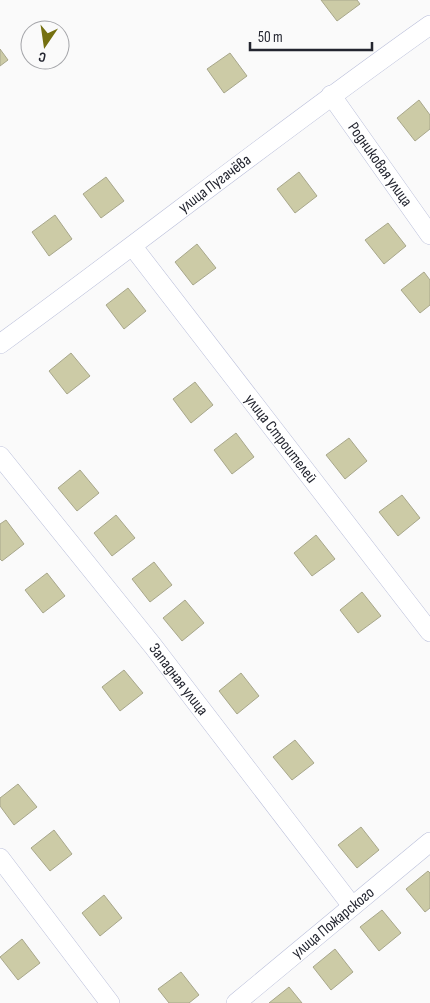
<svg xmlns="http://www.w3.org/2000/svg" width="430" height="1003" viewBox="0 0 430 1003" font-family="'Sofia Sans Condensed',sans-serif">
<rect width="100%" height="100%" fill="#fafafa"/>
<!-- building -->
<path fill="#cccba6" stroke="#a8a78b" d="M 321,0 L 357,0 L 360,4 L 337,21 Z
M 0,49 L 8,60 L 0,66 Z
M 230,53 L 247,76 L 224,93 L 207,69 Z
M 419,100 L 430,115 L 430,129 L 415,141 L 397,118 Z
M 299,172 L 317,196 L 295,213 L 277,189 Z
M 106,177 L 124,201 L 101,218 L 83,194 Z
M 55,215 L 72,239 L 49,256 L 32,232 Z
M 388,223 L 406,246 L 384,264 L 365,240 Z
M 197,244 L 216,268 L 193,285 L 175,262 Z
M 424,272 L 430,280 L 430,305 L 420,313 L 401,290 Z
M 128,288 L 146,311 L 124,329 L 106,305 Z
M 71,353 L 90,376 L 67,394 L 49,371 Z
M 195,382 L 213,405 L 191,423 L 173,399 Z
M 236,433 L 254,457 L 232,474 L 214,450 Z
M 349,438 L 367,461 L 345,479 L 326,455 Z
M 80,470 L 99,493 L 77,511 L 58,488 Z
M 402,495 L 420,518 L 398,536 L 379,512 Z
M 116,515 L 135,538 L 112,556 L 94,533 Z
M 6,520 L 24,544 L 2,561 L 0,559 L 0,524 Z
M 316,535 L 335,559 L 312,576 L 294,553 Z
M 154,562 L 172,585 L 150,602 L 132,579 Z
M 47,573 L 65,596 L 43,613 L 25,590 Z
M 362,592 L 381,616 L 358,633 L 340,610 Z
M 185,600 L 204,623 L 182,641 L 163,618 Z
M 124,670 L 143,693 L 120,711 L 102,687 Z
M 241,673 L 259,696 L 237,714 L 219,691 Z
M 295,740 L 314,763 L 292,780 L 273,757 Z
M 18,784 L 37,807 L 14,825 L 0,806 L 0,798 Z
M 361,827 L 379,850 L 357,868 L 338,845 Z
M 54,830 L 72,854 L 50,871 L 31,848 Z
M 428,871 L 430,873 L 430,908 L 425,912 L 406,889 Z
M 104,895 L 122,918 L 100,936 L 82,913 Z
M 382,910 L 401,933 L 379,951 L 360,927 Z
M 22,939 L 40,963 L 18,980 L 0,957 Z
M 335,949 L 353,972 L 331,990 L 313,967 Z
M 181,972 L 199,995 L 189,1003 L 169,1003 L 158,989 Z
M 289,987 L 302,1003 L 269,1003 Z"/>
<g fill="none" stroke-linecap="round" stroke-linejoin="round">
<defs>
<g id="minor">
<path id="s1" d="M 331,95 L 430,235"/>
<path id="s2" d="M 133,247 L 430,632"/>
<path id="s3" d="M 0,344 C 144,239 284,128 430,25"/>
<path id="s4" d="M 0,456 L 153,646 L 352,906"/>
<path d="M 0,858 L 110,1003"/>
<path id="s5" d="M 236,1003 L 430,842"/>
</g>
</defs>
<!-- minor casing -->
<use href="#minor" stroke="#babfda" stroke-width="20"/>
<!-- minor -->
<use href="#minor" stroke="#fff" stroke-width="19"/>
</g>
<g text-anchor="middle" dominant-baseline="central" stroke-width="4" stroke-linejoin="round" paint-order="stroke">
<!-- street labels -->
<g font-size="16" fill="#23252f" stroke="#fafafa">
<text stroke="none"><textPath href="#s1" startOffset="85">Родниковая улица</textPath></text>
<text stroke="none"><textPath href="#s3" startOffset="268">улица Пугачёва</textPath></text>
<text stroke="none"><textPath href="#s2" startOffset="242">улица Строителей</textPath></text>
<text stroke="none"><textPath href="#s4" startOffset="286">Западная улица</textPath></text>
<text stroke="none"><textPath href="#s5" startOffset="126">улица Пожарского</textPath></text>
</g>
</g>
<!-- north arrow -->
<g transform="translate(45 45) rotate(193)"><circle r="24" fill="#fafafa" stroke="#a4a5a9"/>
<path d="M0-4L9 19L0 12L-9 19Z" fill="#757010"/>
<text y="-8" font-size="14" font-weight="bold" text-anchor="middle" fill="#23252f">С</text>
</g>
<!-- scale -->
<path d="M250 42v8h122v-8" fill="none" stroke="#23252f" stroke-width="2.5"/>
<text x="258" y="42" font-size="15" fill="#23252f" stroke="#fafafa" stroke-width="4" paint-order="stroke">50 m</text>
</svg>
